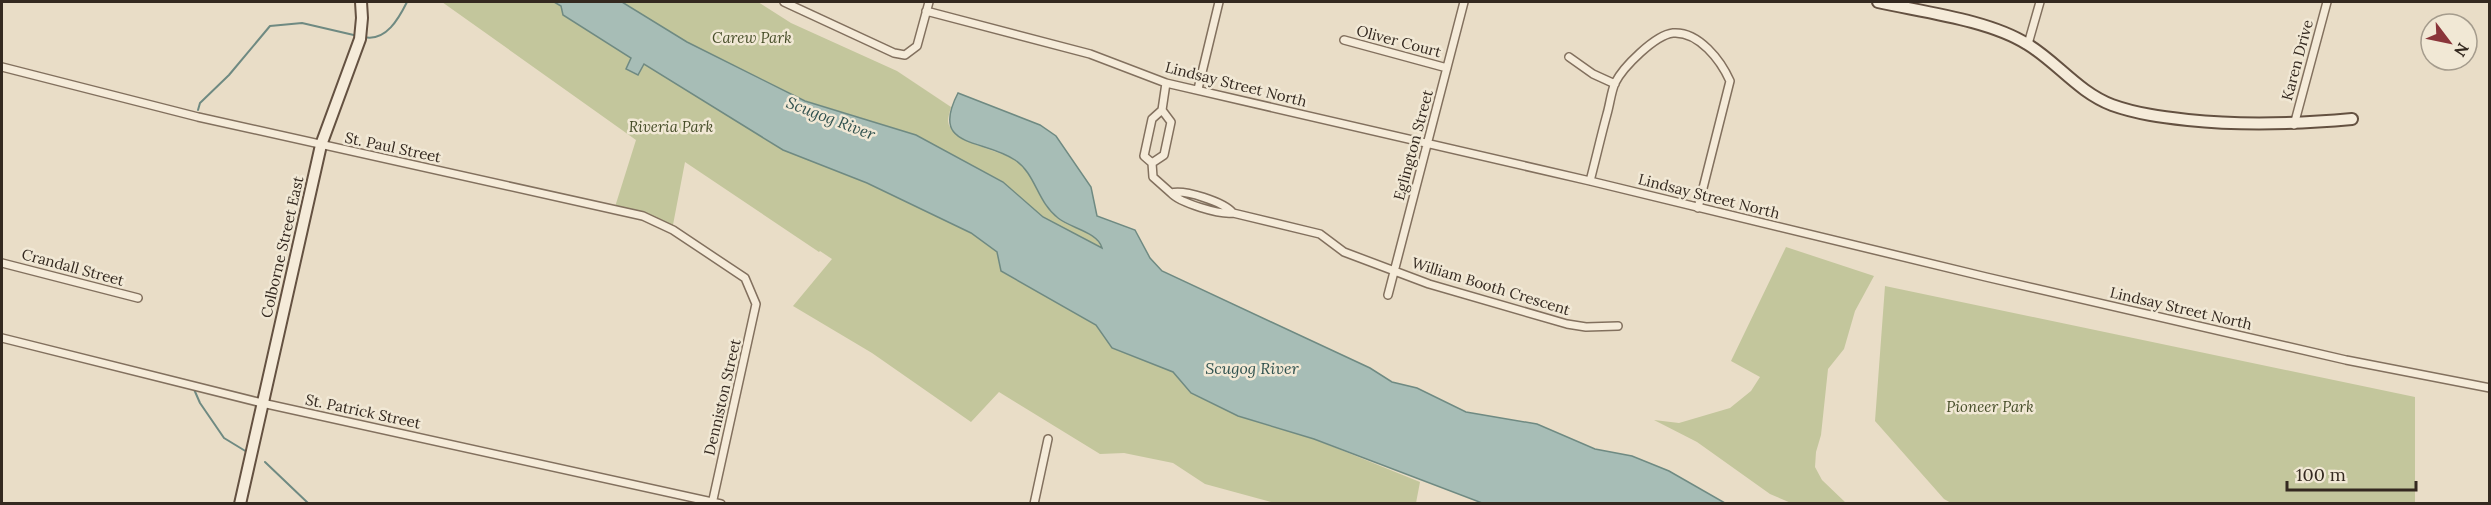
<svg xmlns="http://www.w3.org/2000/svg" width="2491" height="505" viewBox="0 0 2491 505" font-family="Lora,serif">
<rect width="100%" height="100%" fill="#e9ddc7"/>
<!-- green -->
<path fill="#c3c69c" d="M 442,2 L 554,2 L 562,6 L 563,15 L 632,58 L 626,69 L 637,75 L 644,64 L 783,150 L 867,183 L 971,233 L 997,252 L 1001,271 L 1096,325 L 1112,348 L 1173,372 L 1191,393 L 1238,416 L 1314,439 L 1420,482 L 1416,503 L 1275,503 L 1205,484 L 1173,463 L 1124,453 L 1100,454 L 999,392 L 971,422 L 872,353 L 793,306 L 832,259 L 820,251 L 819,252 L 685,162 L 672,230 L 636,216 L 614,210 L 636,140 Z
M 622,2 L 758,2 L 791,23 L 897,71 L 951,107 C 950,111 948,117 948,121 C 949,141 997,150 1013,159 C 1036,172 1037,202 1057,218 C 1071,229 1096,231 1102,249 L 1043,217 L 1003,182 L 916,135 L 806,101 L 687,42 Z
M 1786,247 L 1874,276 L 1855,311 L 1844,349 L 1828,369 L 1821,435 L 1816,452 L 1815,467 L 1822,480 L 1846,503 L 1791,503 L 1770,494 L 1697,442 L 1654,420 L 1679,423 L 1730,408 L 1751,391 L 1760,377 L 1731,361 Z
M 1885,286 L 2415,397 L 2415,503 L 1951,503 L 1944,499 L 1875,421 Z"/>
<!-- water -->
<path fill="#a7bdb6" stroke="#6f8a82" stroke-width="1.5" d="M 554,2 L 622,2 L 687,42 L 805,101 L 916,135 L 1003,182 L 1043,217 L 1102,248 C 1098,232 1070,228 1058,218 C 1037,202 1036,174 1015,160 C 982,138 929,149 958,93 L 1040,125 L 1056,136 L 1091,187 L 1097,216 L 1135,230 L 1150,258 L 1162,271 L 1370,368 L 1392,382 L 1417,388 L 1466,412 L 1537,424 L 1595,449 L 1632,456 L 1669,471 L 1725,503 L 1482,503 L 1314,439 L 1238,416 L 1191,393 L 1173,372 L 1112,348 L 1096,325 L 1001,271 L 997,252 L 971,233 L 867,183 L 783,150 L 644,64 L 638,75 L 626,69 L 631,58 L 563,15 L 561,6 Z"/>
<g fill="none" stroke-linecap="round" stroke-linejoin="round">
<!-- stream -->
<path stroke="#6f8a82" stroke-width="2" d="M 364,37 C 386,42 399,18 407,2
M 198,110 L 200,103 L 229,75 L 270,26 L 302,23 L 358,36
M 193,387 L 200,403 L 224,438 L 247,452
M 265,462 L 309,504"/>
<defs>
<path id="street" d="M 784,2 L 894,53 L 905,55 L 917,46 L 929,2
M 926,11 L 1090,54 L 1166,83 L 1590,181 L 1986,277 L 2346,360 L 2490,388
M 1344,40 L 1447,68
M 2028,44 L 2040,2
M 1569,57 L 1593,74 L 1615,84
M 2,67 L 198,117 L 643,216 L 673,230 L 745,278 L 756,304 L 712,504
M 1198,89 L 1219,2
M 1162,110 L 1166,83
M 2294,125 L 2327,2
M 1152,163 L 1144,156 L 1152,119 L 1162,110 L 1171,122 L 1164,155 L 1152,163 L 1153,177 L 1171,193 C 1184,189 1224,202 1233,213 C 1220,215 1180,203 1171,193
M 1590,181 C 1596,158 1601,136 1607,114 C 1610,104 1611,92 1615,83 C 1623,67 1655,35 1673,33 C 1699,31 1721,61 1730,81 L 1698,208
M 1233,213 L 1320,234 L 1344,252 L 1429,284 L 1567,324 L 1586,327 L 1618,326
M 2,263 L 138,298
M 1388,295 L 1464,2
M 2,338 L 262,403 L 721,504
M 1034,504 L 1048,439"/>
<path id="secondary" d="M 1878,2 C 1923,12 1989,20 2027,44 C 2057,62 2078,92 2112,105 C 2137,114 2162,117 2188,120 C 2244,126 2297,124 2352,119
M 240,504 L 321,145 L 360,39 L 362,18 L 361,2"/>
</defs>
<!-- street casing -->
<use href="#street" stroke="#82705e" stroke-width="10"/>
<!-- secondary casing -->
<use href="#secondary" stroke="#645141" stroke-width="14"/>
<!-- street -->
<use href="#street" stroke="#f5ebd9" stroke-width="7"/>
<!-- secondary -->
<use href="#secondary" stroke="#f5ebd9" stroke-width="10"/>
</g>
<g text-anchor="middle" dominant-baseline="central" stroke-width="5" stroke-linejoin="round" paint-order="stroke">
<!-- park labels -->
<g font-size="15" font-style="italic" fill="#474e29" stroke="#f1e8d5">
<text x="752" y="37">Carew Park</text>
<text x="671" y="126">Riveria Park</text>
<text x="1990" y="406">Pioneer Park</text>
</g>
<!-- street labels -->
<g font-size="15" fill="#342920" stroke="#f1e8d5">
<text transform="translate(1399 41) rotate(15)">Oliver Court</text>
<text transform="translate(2297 60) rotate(-75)">Karen Drive</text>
<text transform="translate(1236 84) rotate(14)">Lindsay Street North</text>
<text transform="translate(1413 145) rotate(-75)">Eglington Street</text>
<text transform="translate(393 147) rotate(12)">St. Paul Street</text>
<text transform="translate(1709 196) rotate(14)">Lindsay Street North</text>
<text transform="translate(282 247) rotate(-77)">Colborne Street East</text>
<text transform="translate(73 267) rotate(15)">Crandall Street</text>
<text transform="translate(1491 286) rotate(17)">William Booth Crescent</text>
<text transform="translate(2181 308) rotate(13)">Lindsay Street North</text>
<text transform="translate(722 397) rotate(-77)">Denniston Street</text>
<text transform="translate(363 411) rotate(12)">St. Patrick Street</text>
</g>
<!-- water labels -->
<g font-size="16" font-style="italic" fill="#31524f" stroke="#f1e8d5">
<text transform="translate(831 118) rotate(21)">Scugog River</text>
<text x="1252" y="368">Scugog River</text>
</g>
</g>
<!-- border -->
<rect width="2491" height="505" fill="none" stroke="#342920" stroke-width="6"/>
<!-- north arrow -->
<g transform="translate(2449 42) rotate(122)"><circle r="28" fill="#f1e8d5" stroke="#a59c8d" stroke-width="1.5"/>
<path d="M0-4.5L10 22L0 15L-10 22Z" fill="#8a353a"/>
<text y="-9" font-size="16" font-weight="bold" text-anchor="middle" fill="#342920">N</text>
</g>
<!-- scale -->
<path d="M2287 481v9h129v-9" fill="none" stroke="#342920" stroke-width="3"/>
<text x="2296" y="481" font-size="18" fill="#342920" stroke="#f1e8d5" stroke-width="4.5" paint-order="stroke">100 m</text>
</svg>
